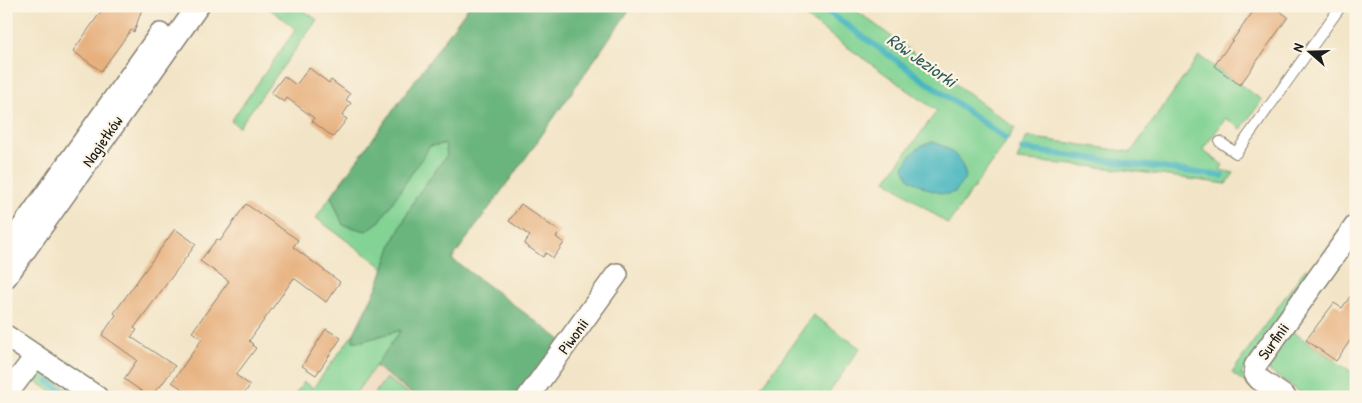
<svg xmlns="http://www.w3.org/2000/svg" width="1362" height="403" viewBox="0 0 1362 403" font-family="'Patrick Hand',sans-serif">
<rect width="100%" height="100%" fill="#fcf5e5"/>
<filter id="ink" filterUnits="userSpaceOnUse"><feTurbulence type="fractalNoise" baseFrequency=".02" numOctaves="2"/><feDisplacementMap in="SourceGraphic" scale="10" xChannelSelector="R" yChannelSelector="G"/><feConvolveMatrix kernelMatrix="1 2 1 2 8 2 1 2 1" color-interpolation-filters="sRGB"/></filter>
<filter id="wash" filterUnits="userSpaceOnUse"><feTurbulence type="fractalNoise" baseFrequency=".0096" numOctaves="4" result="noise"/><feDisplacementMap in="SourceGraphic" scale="20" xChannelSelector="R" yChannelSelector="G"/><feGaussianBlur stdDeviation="1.12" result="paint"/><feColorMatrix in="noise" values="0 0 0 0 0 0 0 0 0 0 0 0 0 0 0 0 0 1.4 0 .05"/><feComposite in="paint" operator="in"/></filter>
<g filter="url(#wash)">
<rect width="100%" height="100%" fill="#f2e4c6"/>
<!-- built -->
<path fill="#edd7bb" d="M 375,366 L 417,397 L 353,397 Z"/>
<!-- green -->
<path fill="#83d394" stroke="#507858" d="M 266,6 L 298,6 L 317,20 L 239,127 L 231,121 L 296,29 Z
M 790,6 L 850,6 L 1015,128 L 998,154 L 948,224 L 886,180 L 937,111 Z
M 1199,56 L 1262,100 L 1241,129 L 1226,118 L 1202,150 L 1223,165 L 1220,170 L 1234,173 L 1226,184 L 1118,169 L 1017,160 L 1027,137 L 1131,152 Z
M 445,143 L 447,155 L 416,197 L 392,244 L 384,268 L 316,218 L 331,196 L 343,225 L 417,163 L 430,146 Z
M 1306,268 L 1312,273 L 1241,374 L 1272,397 L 1265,397 L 1232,373 L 1272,315 Z
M 813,315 L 860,348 L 826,397 L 755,397 Z
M 401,330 L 353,397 L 293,397 L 304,382 L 313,388 L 354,333 L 353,341 L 362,341 Z
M 1290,330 L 1356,375 L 1356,397 L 1307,397 L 1265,368 Z
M 40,371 L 79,397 L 59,397 L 34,380 Z
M 386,378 L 413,397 L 372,397 Z"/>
<!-- forest -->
<path fill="#6ab57e" stroke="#43684d" d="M 469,6 L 632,6 L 532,149 L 452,259 L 561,340 L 520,397 L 417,397 L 375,366 L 401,330 L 363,341 L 353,341 L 354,333 L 378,285 L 392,244 L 416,197 L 447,155 L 445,144 L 430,146 L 380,221 L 366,231 L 343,225 L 331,196 Z"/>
<!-- water -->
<path fill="#47b6bf" stroke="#32696e" d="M 933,142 C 951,148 962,158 966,177 L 955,192 L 947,194 L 940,193 L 930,190 L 909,179 L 904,167 C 910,154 918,145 933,142 Z"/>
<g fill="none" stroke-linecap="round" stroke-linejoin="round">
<!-- stream -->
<path stroke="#47b6bf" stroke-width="6" d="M 820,6 L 1005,138
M 1022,149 L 1222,176
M 49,382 L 70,397"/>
</g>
<g id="blocks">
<!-- building -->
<path fill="#e6af7b" d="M 105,6 L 143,6 L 134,32 L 131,30 L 101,71 L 73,51 Z
M 1257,6 L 1273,6 L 1288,17 L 1240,85 L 1214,66 Z
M 309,68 L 329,83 L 331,80 L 350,94 L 346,100 L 351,103 L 342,116 L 347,119 L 333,137 L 312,121 L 314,118 L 287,98 L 284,102 L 271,93 L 284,76 L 296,85 Z
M 246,204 L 298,240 L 293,247 L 340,282 L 326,302 L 294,278 L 249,341 L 253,344 L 252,345 L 256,348 L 236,375 L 250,385 L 242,397 L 194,397 L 172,382 L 202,339 L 192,332 L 229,281 L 200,261 L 217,239 L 220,241 Z
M 521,204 L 560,232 L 556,237 L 564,243 L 553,258 L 546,253 L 543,257 L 524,244 L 530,236 L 509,221 Z
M 175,229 L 196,244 L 134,328 L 137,330 L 131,337 L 175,366 L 160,387 L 159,386 L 151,397 L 150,397 L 124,379 L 137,360 L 102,335 L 116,315 L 114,313 Z
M 1356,288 L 1356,332 L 1336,361 L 1306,340 L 1334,303 L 1342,308 Z
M 326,329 L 341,338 L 316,375 L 302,366 Z"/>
</g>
</g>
<g filter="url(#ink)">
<use href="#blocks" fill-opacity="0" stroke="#878071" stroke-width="1"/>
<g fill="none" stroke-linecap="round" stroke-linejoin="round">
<defs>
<path id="service" d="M 1220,142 L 1236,153 L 1341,6"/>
<path id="minor" d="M 6,250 L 160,34
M 6,277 L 198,6
M 6,336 L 97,397
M 6,395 L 36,356
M 528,397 L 617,274
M 1285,397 L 1259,379 L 1255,374 L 1255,366 L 1356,225"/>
</defs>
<!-- service casing -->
<use href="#service" stroke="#878071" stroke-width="12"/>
<!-- minor casing -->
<use href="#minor" stroke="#878071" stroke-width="24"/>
<!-- service -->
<use href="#service" stroke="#fff" stroke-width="10"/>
<!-- minor -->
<use href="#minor" stroke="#fff" stroke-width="21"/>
</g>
</g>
<g text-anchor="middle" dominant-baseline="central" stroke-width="4.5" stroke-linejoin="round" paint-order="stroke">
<!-- street labels -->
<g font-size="16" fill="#1c1c1c" stroke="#fcf5e5">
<text transform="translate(102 141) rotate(-55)">Nagietków</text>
<text transform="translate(573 336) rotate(-54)">Piwonii</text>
<text transform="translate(1273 341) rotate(-54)">Surfinii</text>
</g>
<!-- water labels -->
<g font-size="18" font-style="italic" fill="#2d5a5d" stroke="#fcf5e5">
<text transform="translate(922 60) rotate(35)">Rów Jeziorki</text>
</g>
</g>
<!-- margin -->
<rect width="1362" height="403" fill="none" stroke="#fcf5e5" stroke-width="25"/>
<!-- north arrow -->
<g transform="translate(1310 52) rotate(290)" stroke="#fcf5e5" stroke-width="4" paint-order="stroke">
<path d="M0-4L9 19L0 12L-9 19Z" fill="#1c1c1c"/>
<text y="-8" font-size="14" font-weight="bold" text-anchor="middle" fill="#1c1c1c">N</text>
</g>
</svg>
